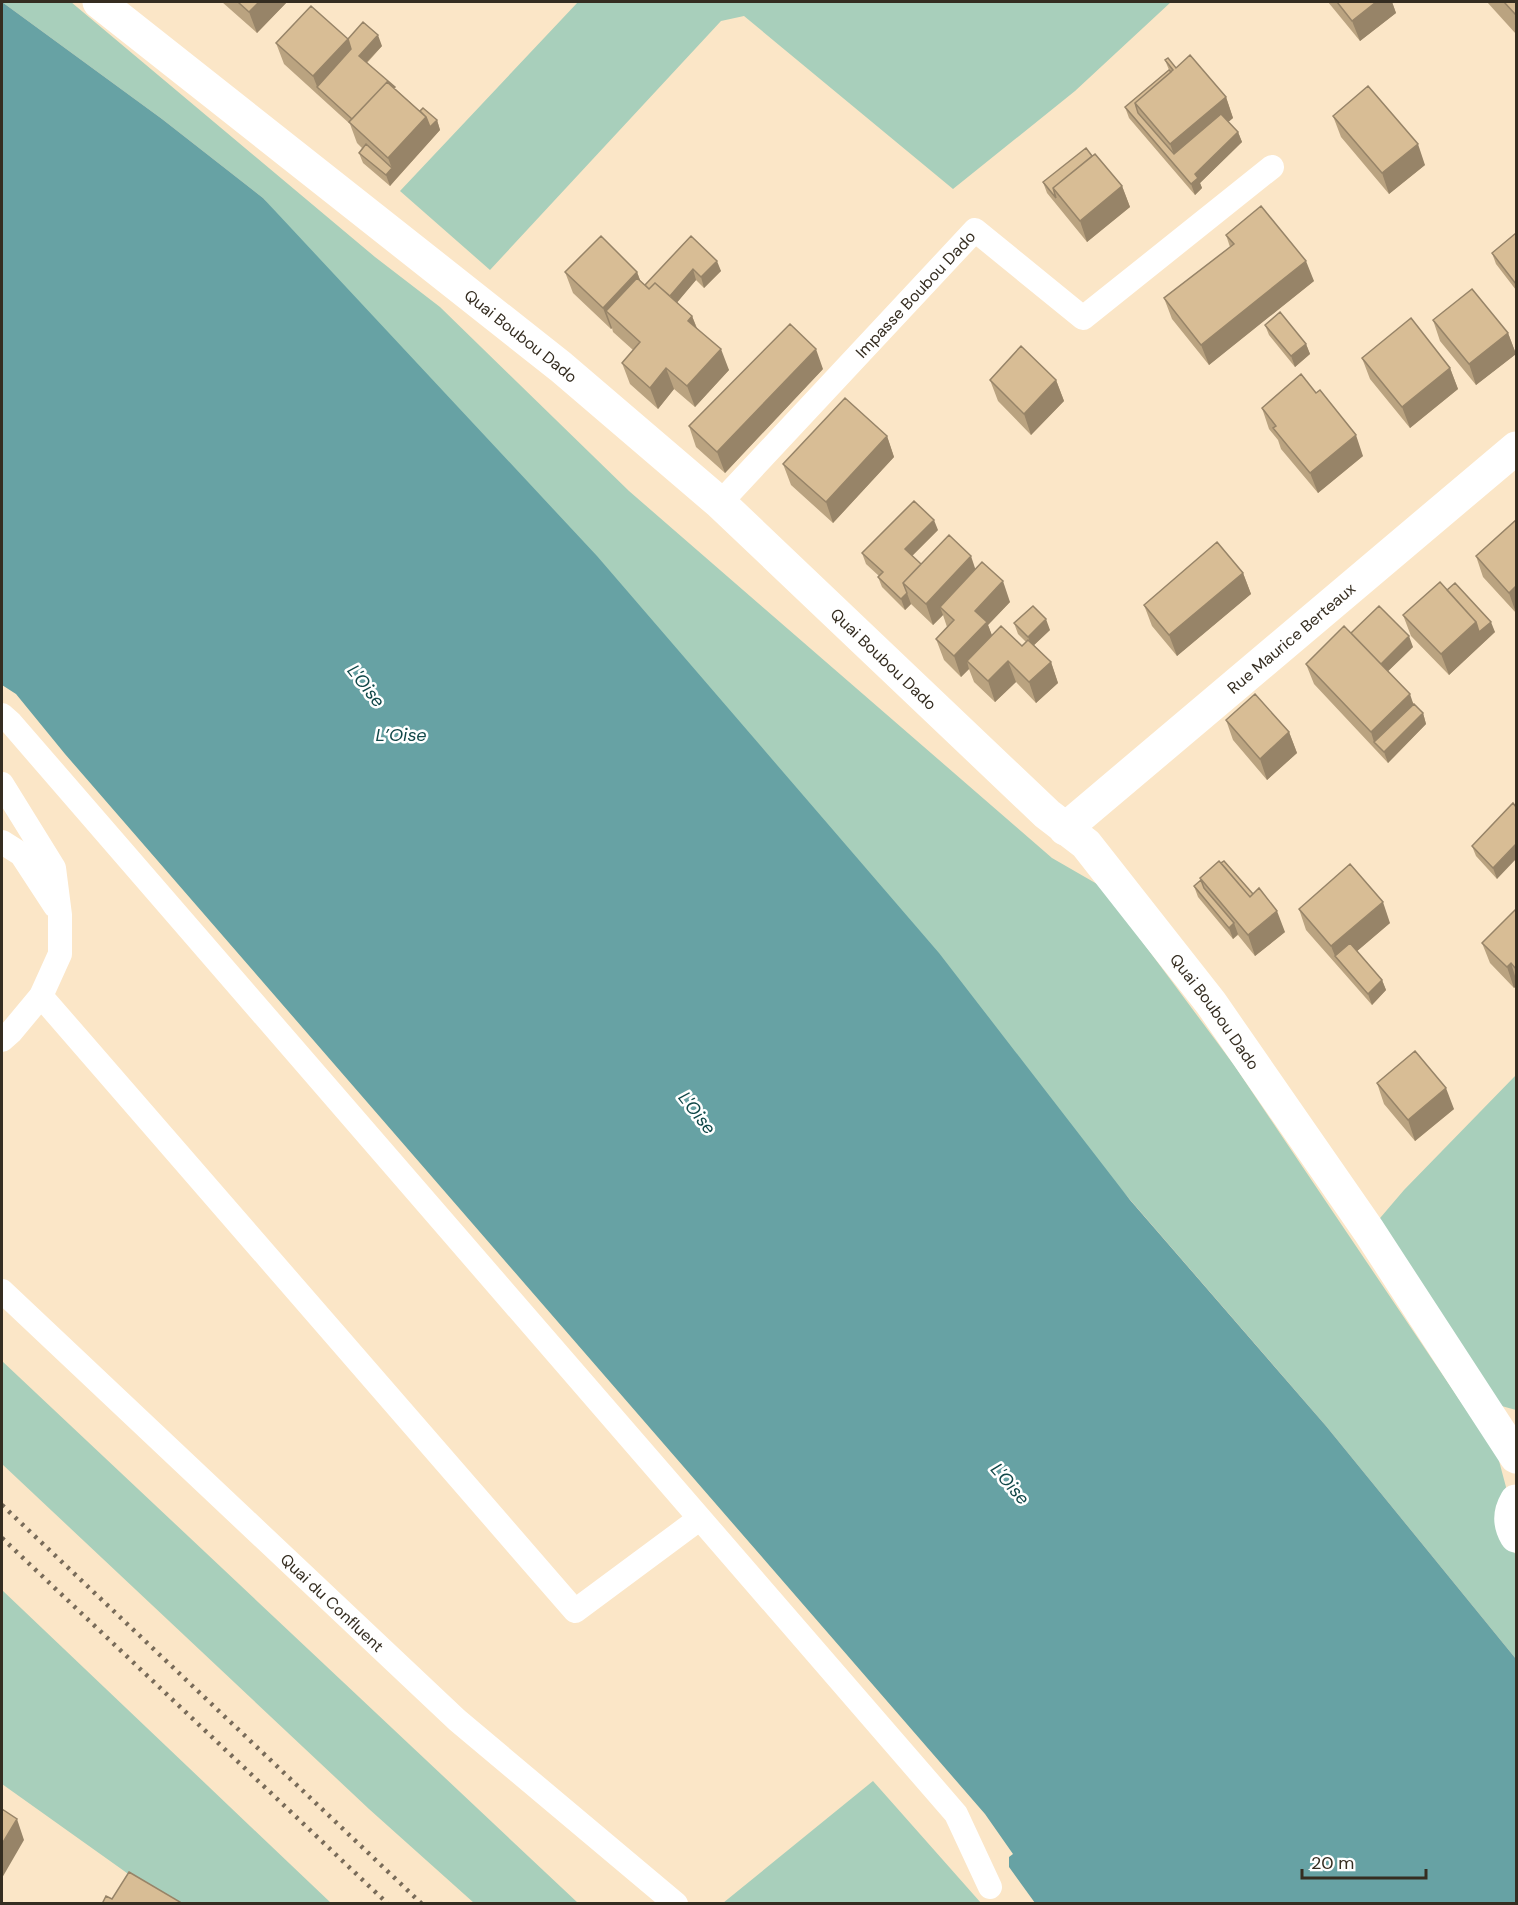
<svg xmlns="http://www.w3.org/2000/svg" width="1518" height="1905" viewBox="0 0 1518 1905" font-family="'DM Sans',sans-serif">
<rect width="100%" height="100%" fill="#fbe6c7"/>
<!-- green -->
<path fill="#a8cfbb" d="M 2,2 L 71,2 L 375,257 L 440,307 L 629,491 L 1052,858 L 1104,888 L 1121,913 L 1234,1065 L 1498,1457 L 1506,1487 L 1499,1514 L 1502,1536 L 1516,1555 L 1516,1659 L 1326,1426 L 263,198 L 162,119 Z
M 578,2 L 1171,2 L 1075,91 L 953,189 L 744,16 L 721,21 L 490,270 L 400,191 Z
M 1516,1075 L 1516,1410 L 1480,1400 L 1369,1231 L 1404,1190 Z
M 2,1361 L 578,1903 L 474,1903 L 369,1809 L 2,1464 Z
M 2,1590 L 331,1903 L 169,1903 L 2,1784 Z
M 873,1781 L 981,1903 L 723,1903 Z"/>
<!-- water -->
<path fill="#67a2a4" d="M 2,2 L 162,119 L 263,198 L 597,556 L 939,953 L 1130,1200 L 1326,1426 L 1516,1659 L 1516,1903 L 1035,1903 L 1009,1867 L 1009,1857 L 1013,1854 L 985,1814 L 65,754 L 16,694 L 2,685 Z"/>
<g fill="none" stroke-linecap="round" stroke-linejoin="round">
<!-- service -->
<g stroke="#fff" stroke-width="24">
<path id="s1" d="M 720,503 L 975,230 L 1083,318 L 1272,167"/>
<path d="M 2,715 L 11,723 L 956,1814 L 990,1887"/>
<path d="M 2,784 L 54,868 L 60,915 L 60,954 L 41,996 L 11,1032 L 2,1040"/>
<path d="M 2,842 L 21,854 L 55,906"/>
<path d="M 41,996 L 575,1611 L 699,1519"/>
<path id="s2" d="M 2,1291 L 457,1720 L 676,1904"/>
</g>
<!-- minor -->
<g stroke="#fff" stroke-width="33">
<path id="s3" d="M 99,2 L 561,367 L 720,503 L 1047,814 L 1086,844 L 1211,1003 L 1369,1231 L 1516,1457"/>
<path id="s4" d="M 1065,829 L 1516,448"/>
<path d="M 1516,1501 C 1509,1513 1509,1524 1516,1536"/>
</g>
<!-- rail -->
<path stroke="#786b59" stroke-width="4.5" stroke-dasharray="3 6" stroke-linecap="butt" d="M 2,1505 L 422,1904
M 2,1538 L 388,1904"/>
</g>
<!-- wall -->
<path fill="#baa380" d="M 222,2 L 287,2 L 257,33 Z
M 1328,2 L 1392,2 L 1396,13 L 1360,41 Z
M 1487,2 L 1516,2 L 1516,34 Z
M 348,39 L 382,46 L 367,63 L 420,111 L 437,120 L 440,130 L 390,186 L 363,163 L 359,153 L 362,148 L 357,143 L 350,124 L 284,64 L 276,43 Z
M 1165,60 L 1176,68 L 1226,97 L 1233,118 L 1228,122 L 1238,132 L 1242,142 L 1200,183 L 1202,188 L 1195,195 L 1129,118 L 1125,107 L 1169,70 Z
M 1333,116 L 1425,165 L 1389,194 L 1341,137 Z
M 1092,156 L 1122,186 L 1130,207 L 1087,242 L 1047,193 L 1043,182 Z
M 1516,233 L 1516,290 L 1496,264 L 1492,253 Z
M 1226,235 L 1314,281 L 1209,365 L 1172,319 L 1164,298 L 1230,247 Z
M 691,236 L 721,271 L 704,288 L 696,280 L 677,302 L 692,316 L 697,328 L 729,370 L 695,407 L 674,389 L 658,409 L 630,384 L 622,363 L 633,350 L 613,332 L 612,328 L 611,329 L 573,293 L 565,272 L 637,272 L 640,280 L 645,285 Z
M 1433,320 L 1508,333 L 1516,354 L 1476,385 L 1440,341 Z
M 1265,325 L 1306,344 L 1310,354 L 1295,367 L 1269,335 Z
M 1362,358 L 1450,368 L 1458,389 L 1410,428 L 1370,379 Z
M 823,369 L 725,473 L 696,447 L 689,426 Z
M 990,380 L 1056,380 L 1064,401 L 1031,435 L 998,401 Z
M 1262,408 L 1363,456 L 1318,493 L 1281,449 L 1278,440 L 1269,429 Z
M 887,436 L 894,457 L 833,523 L 791,485 L 783,464 Z
M 1516,520 L 1516,613 L 1483,577 L 1476,556 Z
M 938,530 L 912,556 L 921,564 L 976,569 L 1010,602 L 988,625 L 992,636 L 1022,646 L 1026,642 L 1018,634 L 1014,623 L 1050,630 L 1034,645 L 1051,662 L 1058,683 L 1036,703 L 1016,682 L 995,702 L 974,682 L 969,669 L 961,677 L 944,660 L 936,639 L 947,627 L 943,615 L 933,625 L 911,604 L 905,610 L 882,587 L 878,577 L 879,576 L 866,564 L 862,553 Z
M 1243,573 L 1251,594 L 1177,656 L 1152,626 L 1144,605 Z
M 1447,590 L 1495,632 L 1449,675 L 1411,636 L 1403,615 Z
M 1351,633 L 1413,647 L 1388,671 L 1414,704 L 1423,713 L 1426,724 L 1388,763 L 1314,684 L 1306,664 Z
M 1226,720 L 1289,732 L 1297,753 L 1267,780 L 1233,740 Z
M 1516,807 L 1497,879 L 1476,856 L 1472,846 Z
M 1200,878 L 1285,932 L 1255,956 L 1238,935 L 1233,939 L 1198,897 L 1194,886 L 1201,880 Z
M 1299,909 L 1390,923 L 1357,951 L 1382,980 L 1386,990 L 1372,1005 L 1306,930 Z
M 1516,909 L 1516,986 L 1514,988 L 1490,963 L 1482,943 Z
M 1377,1083 L 1454,1109 L 1415,1141 L 1384,1104 Z"/>
<!-- shaded-wall -->
<path fill="#978468" d="M 259,2 L 287,2 L 257,33 L 249,12 Z
M 1376,2 L 1392,2 L 1396,13 L 1360,41 L 1352,21 Z
M 378,35 L 382,46 L 363,66 L 359,56 Z
M 348,39 L 355,59 L 317,87 L 321,97 L 313,76 Z
M 1226,97 L 1233,118 L 1178,165 L 1170,144 Z
M 426,117 L 437,120 L 440,130 L 396,179 L 388,158 Z
M 1238,132 L 1242,142 L 1200,183 L 1202,188 L 1195,195 L 1191,184 L 1195,174 Z
M 1418,144 L 1425,165 L 1389,194 L 1382,173 Z
M 392,168 L 396,179 L 390,186 L 386,175 Z
M 1122,186 L 1130,207 L 1087,242 L 1080,221 Z
M 717,261 L 721,271 L 704,288 L 701,277 Z
M 1306,261 L 1314,281 L 1209,365 L 1201,345 Z
M 693,269 L 696,280 L 670,311 L 666,300 Z
M 637,272 L 644,291 L 606,311 L 612,328 L 611,329 L 603,308 Z
M 692,316 L 700,337 L 688,321 Z
M 1508,333 L 1516,354 L 1476,385 L 1469,364 Z
M 1306,344 L 1310,354 L 1295,367 L 1291,356 Z
M 721,349 L 729,370 L 695,407 L 687,386 Z
M 816,349 L 823,369 L 725,473 L 717,452 Z
M 666,368 L 674,389 L 658,409 L 650,388 Z
M 1450,368 L 1458,389 L 1410,428 L 1402,407 Z
M 1056,380 L 1064,401 L 1031,435 L 1024,414 Z
M 1356,435 L 1363,456 L 1318,493 L 1310,473 Z
M 887,436 L 894,457 L 833,523 L 826,502 Z
M 934,520 L 938,530 L 909,559 L 905,549 Z
M 971,556 L 978,577 L 940,607 L 943,615 L 933,625 L 926,604 Z
M 1243,573 L 1251,594 L 1177,656 L 1169,635 Z
M 1003,581 L 1010,602 L 988,625 L 995,643 L 967,661 L 969,669 L 961,677 L 954,656 L 975,611 Z
M 1516,586 L 1516,613 L 1509,593 Z
M 907,593 L 911,604 L 905,610 L 901,599 Z
M 1046,619 L 1050,630 L 1032,647 L 1028,637 Z
M 1476,622 L 1491,622 L 1495,632 L 1449,675 L 1441,654 Z
M 1409,636 L 1413,647 L 1381,678 L 1378,667 Z
M 1008,661 L 1016,682 L 995,702 L 988,681 Z
M 1051,662 L 1058,683 L 1036,703 L 1029,682 Z
M 1410,694 L 1417,715 L 1374,742 L 1371,732 Z
M 1423,713 L 1426,724 L 1388,763 L 1384,752 Z
M 1289,732 L 1297,753 L 1267,780 L 1260,759 Z
M 1516,844 L 1516,859 L 1497,879 L 1493,868 Z
M 1383,902 L 1390,923 L 1342,964 L 1335,956 L 1331,946 Z
M 1277,911 L 1285,932 L 1255,956 L 1248,935 Z
M 1234,923 L 1238,934 L 1233,939 L 1229,928 Z
M 1511,963 L 1516,979 L 1516,986 L 1514,988 L 1507,967 Z
M 1382,980 L 1386,990 L 1372,1005 L 1368,994 Z
M 1446,1088 L 1454,1109 L 1415,1141 L 1408,1120 Z
M 17,1819 L 24,1840 L 2,1878 L 2,1844 Z"/>
<!-- building -->
<path fill="#d8bd95" stroke="#978468" stroke-width="1.5" d="M 238,2 L 259,2 L 249,12 Z
M 1337,2 L 1376,2 L 1352,21 Z
M 1504,2 L 1516,2 L 1516,15 Z
M 311,6 L 348,39 L 313,76 L 276,43 Z
M 363,22 L 378,35 L 359,56 L 395,87 L 394,88 L 387,82 L 352,119 L 317,87 L 351,49 L 348,39 Z
M 1190,55 L 1226,97 L 1170,144 L 1135,103 L 1173,70 L 1165,60 L 1168,58 L 1176,68 Z
M 1169,70 L 1171,72 L 1135,103 L 1138,113 L 1174,154 L 1221,114 L 1238,132 L 1195,174 L 1198,178 L 1191,184 L 1125,107 Z
M 387,82 L 426,117 L 388,158 L 349,122 Z
M 1368,86 L 1418,144 L 1382,173 L 1333,116 Z
M 423,108 L 437,120 L 430,127 L 426,117 L 420,111 Z
M 366,144 L 392,168 L 386,175 L 359,153 Z
M 1086,148 L 1092,156 L 1053,188 L 1056,198 L 1043,182 Z
M 1095,154 L 1122,186 L 1080,221 L 1053,188 Z
M 1261,206 L 1306,261 L 1201,345 L 1164,298 L 1234,244 L 1226,235 Z
M 1516,233 L 1516,284 L 1492,253 Z
M 601,236 L 637,272 L 603,308 L 565,272 Z
M 691,236 L 717,261 L 701,277 L 693,269 L 670,296 L 655,283 L 649,289 L 645,285 Z
M 637,278 L 649,289 L 655,283 L 692,316 L 688,321 L 721,349 L 687,386 L 666,368 L 650,388 L 622,363 L 640,342 L 606,311 Z
M 1472,289 L 1508,333 L 1469,364 L 1433,320 Z
M 1280,312 L 1306,344 L 1291,356 L 1265,325 Z
M 1411,318 L 1450,368 L 1402,407 L 1362,358 Z
M 790,324 L 816,349 L 717,452 L 689,426 Z
M 1021,346 L 1056,380 L 1024,414 L 990,380 Z
M 1301,374 L 1316,393 L 1320,390 L 1356,435 L 1310,473 L 1273,428 L 1276,426 L 1262,408 Z
M 845,398 L 887,436 L 826,502 L 783,464 Z
M 914,501 L 934,520 L 905,549 L 921,564 L 903,583 L 907,593 L 901,599 L 878,577 L 883,572 L 862,553 Z
M 1516,520 L 1516,586 L 1509,593 L 1476,556 Z
M 949,535 L 971,556 L 926,604 L 903,583 Z
M 1217,542 L 1243,573 L 1169,635 L 1144,605 Z
M 982,562 L 1003,581 L 975,611 L 987,622 L 954,656 L 936,639 L 954,620 L 940,607 Z
M 1440,582 L 1476,622 L 1441,654 L 1403,615 Z
M 1455,583 L 1491,622 L 1479,632 L 1476,622 L 1447,590 Z
M 1033,606 L 1046,619 L 1028,637 L 1014,623 Z
M 1379,606 L 1409,636 L 1381,664 L 1351,633 Z
M 1001,626 L 1022,646 L 1028,640 L 1051,662 L 1029,682 L 1008,661 L 988,681 L 967,661 Z
M 1344,626 L 1410,694 L 1371,732 L 1306,664 Z
M 1255,694 L 1289,732 L 1260,759 L 1226,720 Z
M 1414,704 L 1423,713 L 1384,752 L 1374,742 Z
M 1513,803 L 1516,807 L 1516,844 L 1493,868 L 1472,846 Z
M 1219,861 L 1250,897 L 1259,888 L 1277,911 L 1248,935 L 1200,878 Z
M 1224,861 L 1253,894 L 1250,897 L 1221,863 Z
M 1350,864 L 1383,902 L 1331,946 L 1299,909 Z
M 1201,880 L 1204,888 L 1234,923 L 1229,928 L 1194,886 Z
M 1516,909 L 1516,969 L 1511,963 L 1507,967 L 1482,943 Z
M 1350,943 L 1382,980 L 1368,994 L 1335,956 Z
M 1415,1051 L 1446,1088 L 1408,1120 L 1377,1083 Z
M 2,1809 L 17,1819 L 2,1844 Z
M 129,1872 L 180,1902 L 179,1904 L 102,1904 L 106,1896 L 112,1899 Z"/>
<g text-anchor="middle" dominant-baseline="central" stroke-width="5" stroke-linejoin="round" paint-order="stroke">
<!-- street labels -->
<g font-size="16" fill="#352d21" stroke="#fff">
<text stroke="none"><textPath href="#s1" startOffset="286">Impasse Boubou Dado</textPath></text>
<text stroke="none"><textPath href="#s3" startOffset="538">Quai Boubou Dado</textPath></text>
<text stroke="none"><textPath href="#s4" startOffset="296">Rue Maurice Berteaux</textPath></text>
<text stroke="none"><textPath href="#s3" startOffset="1024">Quai Boubou Dado</textPath></text>
<text stroke="none"><textPath href="#s3" startOffset="1510">Quai Boubou Dado</textPath></text>
<text stroke="none"><textPath href="#s2" startOffset="454">Quai du Confluent</textPath></text>
</g>
<!-- water labels -->
<g font-size="18" font-style="italic" fill="#114849" stroke="#fff">
<text transform="translate(366 686) rotate(52)">L'Oise</text>
<text x="401" y="735">L’Oise</text>
<text transform="translate(697 1113) rotate(52)">L'Oise</text>
<text transform="translate(1010 1484) rotate(49)">L'Oise</text>
</g>
</g>
<!-- border -->
<rect width="1518" height="1905" fill="none" stroke="#352d21" stroke-width="6"/>
<!-- scale -->
<path d="M1302 1869v9h124v-9" fill="none" stroke="#352d21" stroke-width="3"/>
<text x="1311" y="1869" font-size="18" fill="#352d21" stroke="#ffffff" stroke-width="4.5" paint-order="stroke">20 m</text>
</svg>
